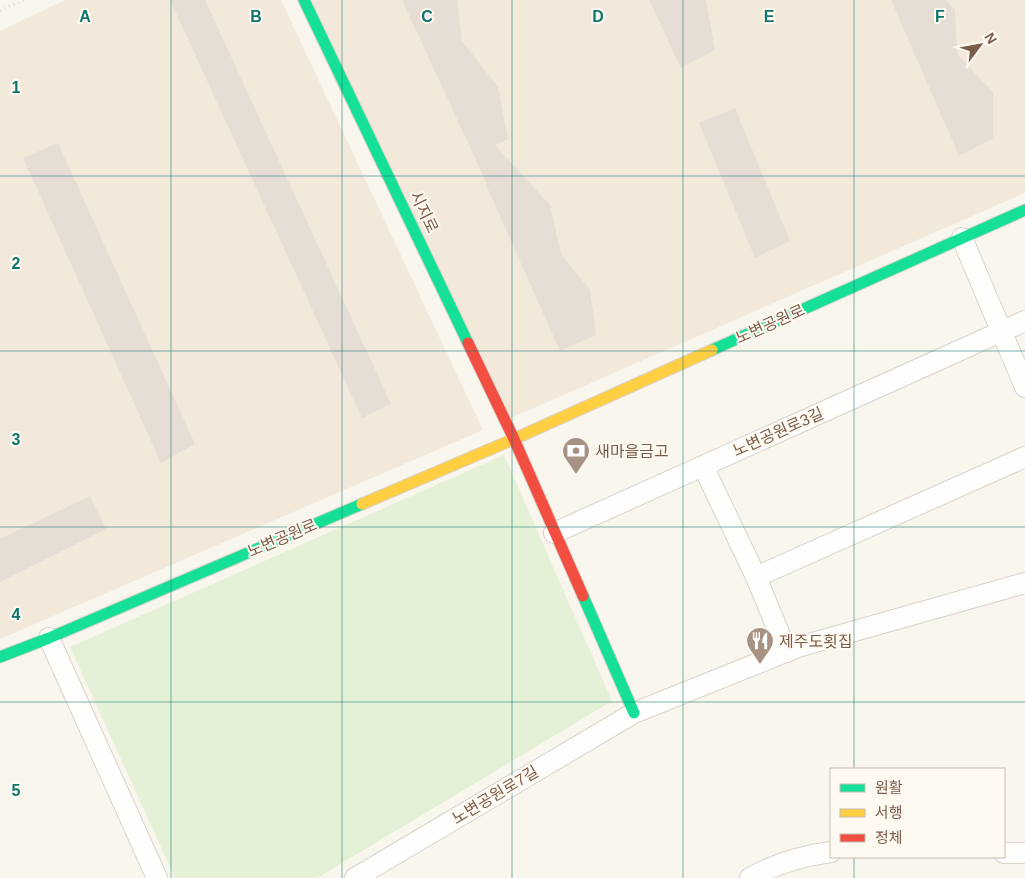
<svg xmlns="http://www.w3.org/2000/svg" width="1025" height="878" viewBox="0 0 1025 878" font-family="Helvetica,'Noto Sans KR',sans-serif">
<rect width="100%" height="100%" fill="#f9f6ee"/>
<!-- residential -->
<path fill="#f2e9db" d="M 65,0 L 281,0 L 483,430 L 0,639 L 0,31 Z
M 304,0 L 1025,0 L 1025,193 L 506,420 Z"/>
<!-- green -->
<path fill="#e5f1d7" d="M 504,455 L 612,701 L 317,878 L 175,878 L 70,647 Z"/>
<!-- building -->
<path fill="#e6ded5" d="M 170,0 L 205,0 L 391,404 L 362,418 Z
M 402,0 L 457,0 L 462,41 L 498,87 L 508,139 L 495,145 L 550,205 L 561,254 L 590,290 L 596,335 L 560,351 L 486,185 L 487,184 Z
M 649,0 L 706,0 L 715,50 L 681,68 Z
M 891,0 L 946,0 L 955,10 L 957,54 L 993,92 L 993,138 L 959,156 Z
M 735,108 L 790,241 L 755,258 L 699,123 Z
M 58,143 L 195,444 L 161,463 L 23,158 Z
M 90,496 L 106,529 L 0,582 L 0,539 Z"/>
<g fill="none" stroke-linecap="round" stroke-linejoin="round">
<defs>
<path id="street" d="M 962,238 L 1025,387
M 703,466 L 756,577 L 787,652
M 554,533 L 1025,321
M 756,577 L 1025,457
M 49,638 L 157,878
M 1004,853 L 1025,853
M 355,878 L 634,713 L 798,647 L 1025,583
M 750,878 C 776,863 802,856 831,852"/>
<path id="fast" d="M 304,0 L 468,343
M 712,350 L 1025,210
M 583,596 L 634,713
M 0,657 L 49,638 L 362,504"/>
<path id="slow" d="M 362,504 L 514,439 L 712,350"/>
<path id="jam" d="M 468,343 L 514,439 L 583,596"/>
</defs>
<!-- street casing -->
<use href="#street" stroke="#d9d3cc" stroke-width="22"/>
<!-- fast casing -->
<use href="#fast" stroke="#d9d2c9" stroke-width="13"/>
<!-- slow casing -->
<use href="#slow" stroke="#d9d2c9" stroke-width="13"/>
<!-- jam casing -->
<use href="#jam" stroke="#d9d2c9" stroke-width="13"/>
<!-- path -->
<path stroke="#ded6d1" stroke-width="3" stroke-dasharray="1 4" stroke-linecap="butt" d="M 0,11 L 24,0"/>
<!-- street -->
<use href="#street" stroke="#fefefc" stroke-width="20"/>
<!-- fast -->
<use href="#fast" stroke="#16e098" stroke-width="11"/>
<!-- slow -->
<use href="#slow" stroke="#ffcf43" stroke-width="11"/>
<!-- jam -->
<use href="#jam" stroke="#f24e42" stroke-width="11"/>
</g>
<!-- grid -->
<path fill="none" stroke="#0f766e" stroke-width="1" stroke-opacity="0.55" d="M 171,0 L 171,878M 342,0 L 342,878M 512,0 L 512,878M 683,0 L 683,878M 854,0 L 854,769M 0,176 L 1025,176M 0,351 L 1025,351M 0,527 L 1025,527M 0,702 L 1025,702M 854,857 L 854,878"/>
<!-- icons -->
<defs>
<symbol id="bank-pin" viewBox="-11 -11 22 30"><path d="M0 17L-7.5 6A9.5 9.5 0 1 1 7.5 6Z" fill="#a79383" stroke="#fffaf1"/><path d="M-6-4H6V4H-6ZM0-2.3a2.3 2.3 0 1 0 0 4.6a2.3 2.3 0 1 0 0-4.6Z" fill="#fff"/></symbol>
<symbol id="restaurant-pin" viewBox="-11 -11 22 30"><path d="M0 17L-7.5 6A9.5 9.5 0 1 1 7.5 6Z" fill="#a79383" stroke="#fffaf1"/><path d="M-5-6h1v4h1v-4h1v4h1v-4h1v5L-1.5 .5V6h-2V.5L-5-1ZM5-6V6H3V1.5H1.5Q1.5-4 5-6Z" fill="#fff"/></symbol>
</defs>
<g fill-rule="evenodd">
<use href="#bank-pin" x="560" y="435" width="32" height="43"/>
<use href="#restaurant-pin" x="744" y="625" width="32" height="43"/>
</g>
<g text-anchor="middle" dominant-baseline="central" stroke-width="4" stroke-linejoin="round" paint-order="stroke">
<!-- street labels -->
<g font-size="16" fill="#7b5d4a" stroke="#fffaf1">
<text transform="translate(424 212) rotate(64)">시지로</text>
<text transform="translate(770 324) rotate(-24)">노변공원로</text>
<text transform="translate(778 432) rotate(-24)">노변공원로3길</text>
<text transform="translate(282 538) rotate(-23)">노변공원로</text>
<text transform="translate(495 795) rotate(-31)">노변공원로7길</text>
</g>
<!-- poi labels -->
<g font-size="16" fill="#7b5d4a" stroke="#fffaf1" text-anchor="start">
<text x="595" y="451">새마을금고</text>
<text x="779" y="641">제주도횟집</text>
</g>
</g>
<g font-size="16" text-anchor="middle" font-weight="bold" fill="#0f766e" stroke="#fffaf1" stroke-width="4" stroke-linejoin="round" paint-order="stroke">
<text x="85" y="22">A</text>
<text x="256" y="22">B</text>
<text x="427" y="22">C</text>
<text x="598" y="22">D</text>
<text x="769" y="22">E</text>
<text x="940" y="22">F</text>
<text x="16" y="93">1</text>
<text x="16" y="269">2</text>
<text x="16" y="445">3</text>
<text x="16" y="620">4</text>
<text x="16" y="796">5</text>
</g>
<!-- legend -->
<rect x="830" y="768" width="175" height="90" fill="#fffaf1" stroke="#cabbae"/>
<rect x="840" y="784" width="25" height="8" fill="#16e098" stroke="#cabbae"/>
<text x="875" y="793" font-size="15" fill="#7b5d4a">원활</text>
<rect x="840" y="809" width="25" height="8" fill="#ffcf43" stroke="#cabbae"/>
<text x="875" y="818" font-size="15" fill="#7b5d4a">서행</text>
<rect x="840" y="834" width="25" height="8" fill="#f24e42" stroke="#cabbae"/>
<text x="875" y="843" font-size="15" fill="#7b5d4a">정체</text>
<!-- north arrow -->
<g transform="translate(980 45) rotate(58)" stroke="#fffaf1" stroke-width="4" paint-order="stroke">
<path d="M0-4L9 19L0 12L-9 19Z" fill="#7b5d4a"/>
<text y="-8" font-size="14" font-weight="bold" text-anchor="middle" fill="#7b5d4a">N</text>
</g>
</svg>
